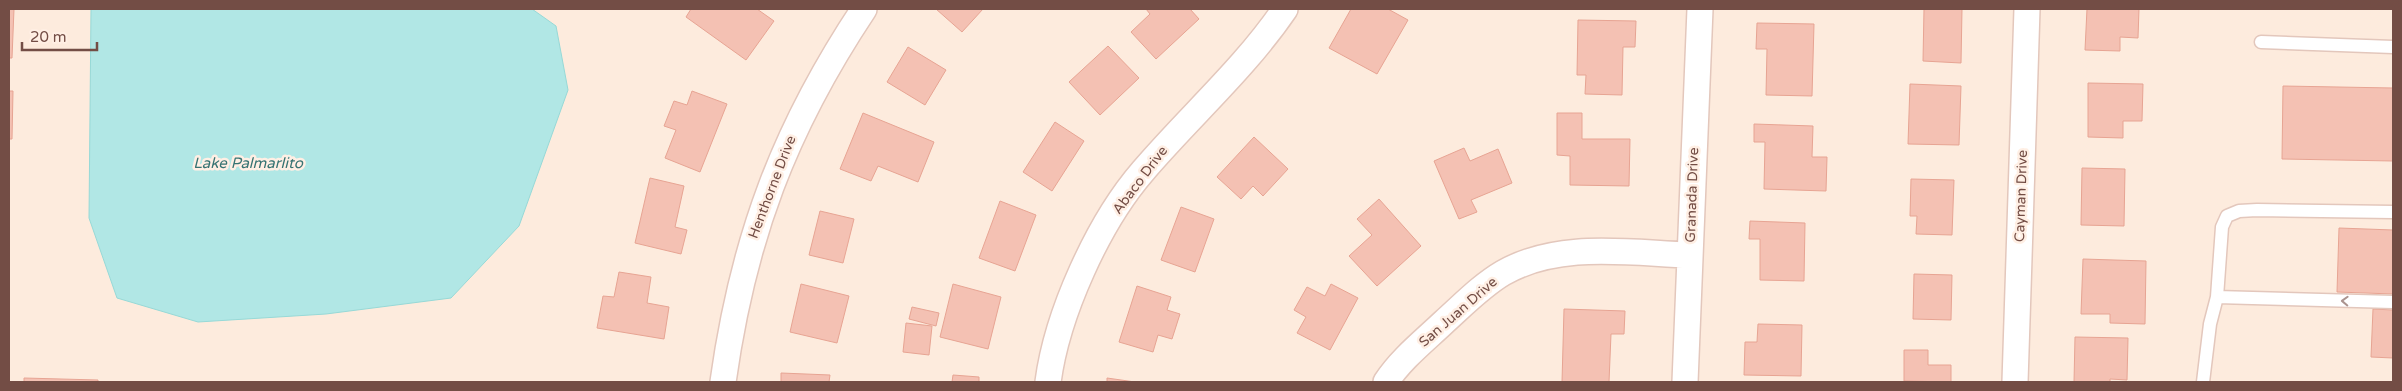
<svg xmlns="http://www.w3.org/2000/svg" width="2402" height="391" viewBox="0 0 2402 391" font-family="'Varela Round',sans-serif">
<rect width="100%" height="100%" fill="#fdebdd"/>
<!-- water -->
<path fill="#b1e7e5" stroke="#97d9d7" d="M 91,9 L 532,9 L 556,26 L 568,90 L 519,226 L 451,298 L 326,314 L 198,322 L 117,298 L 89,218 Z"/>
<!-- building -->
<path fill="#f4c1b3" stroke="#e7a493" d="M 9,9 L 14,9 L 12,58 L 9,58 Z
M 691,9 L 757,9 L 774,21 L 746,60 L 686,17 Z
M 936,9 L 983,9 L 962,32 Z
M 1146,9 L 1190,9 L 1199,19 L 1156,59 L 1131,32 L 1150,14 Z
M 1351,9 L 1388,9 L 1408,20 L 1377,74 L 1329,48 Z
M 1924,9 L 1962,9 L 1961,63 L 1923,61 Z
M 2087,9 L 2139,9 L 2138,38 L 2120,37 L 2120,51 L 2085,50 Z
M 1578,20 L 1636,21 L 1635,47 L 1623,47 L 1622,95 L 1585,94 L 1586,75 L 1577,75 Z
M 1757,23 L 1814,24 L 1812,96 L 1766,95 L 1767,49 L 1756,49 Z
M 1108,46 L 1139,78 L 1100,115 L 1069,82 Z
M 908,47 L 946,70 L 925,105 L 887,82 Z
M 2088,83 L 2143,84 L 2142,121 L 2123,121 L 2123,138 L 2088,137 Z
M 1910,84 L 1961,86 L 1959,145 L 1908,144 Z
M 2283,86 L 2393,88 L 2393,161 L 2282,159 Z
M 9,91 L 13,91 L 12,139 L 9,139 Z
M 692,91 L 727,104 L 700,172 L 665,158 L 676,130 L 664,126 L 674,101 L 687,105 Z
M 863,113 L 934,142 L 918,182 L 878,166 L 871,181 L 840,169 Z
M 1557,113 L 1582,113 L 1582,139 L 1630,139 L 1629,186 L 1570,185 L 1570,156 L 1557,155 Z
M 1055,122 L 1084,141 L 1052,191 L 1023,172 Z
M 1754,124 L 1813,126 L 1812,157 L 1827,157 L 1826,191 L 1764,189 L 1765,142 L 1754,142 Z
M 1254,137 L 1288,169 L 1263,196 L 1253,186 L 1241,199 L 1217,177 Z
M 1464,148 L 1470,161 L 1498,149 L 1512,183 L 1471,200 L 1477,212 L 1459,219 L 1434,161 Z
M 2082,168 L 2125,169 L 2124,226 L 2081,225 Z
M 650,178 L 684,186 L 675,227 L 687,230 L 681,254 L 635,243 Z
M 1911,179 L 1954,180 L 1952,235 L 1916,234 L 1917,216 L 1910,216 Z
M 1379,199 L 1421,246 L 1377,286 L 1349,256 L 1372,235 L 1357,219 Z
M 1000,201 L 1036,215 L 1015,271 L 979,258 Z
M 1181,207 L 1214,219 L 1195,272 L 1161,260 Z
M 820,211 L 854,219 L 843,263 L 809,255 Z
M 1750,221 L 1805,223 L 1804,281 L 1760,280 L 1760,239 L 1749,239 Z
M 2339,228 L 2393,230 L 2393,294 L 2337,292 Z
M 2083,259 L 2146,261 L 2145,324 L 2110,323 L 2110,314 L 2081,314 Z
M 619,272 L 651,277 L 647,303 L 669,307 L 664,339 L 597,328 L 603,296 L 614,297 Z
M 1914,274 L 1952,275 L 1951,320 L 1913,319 Z
M 801,284 L 849,296 L 837,343 L 790,332 Z
M 953,284 L 1001,297 L 988,349 L 940,337 Z
M 1331,284 L 1358,298 L 1330,350 L 1297,333 L 1306,317 L 1294,310 L 1307,287 L 1325,296 Z
M 1137,286 L 1171,297 L 1167,310 L 1180,314 L 1172,339 L 1158,335 L 1153,352 L 1119,342 Z
M 912,307 L 939,313 L 936,326 L 909,319 Z
M 1564,309 L 1625,311 L 1624,334 L 1611,334 L 1609,382 L 1562,382 Z
M 2373,309 L 2393,310 L 2393,358 L 2371,357 Z
M 906,323 L 932,326 L 929,355 L 903,352 Z
M 1758,324 L 1802,325 L 1801,376 L 1744,375 L 1745,342 L 1757,342 Z
M 2075,337 L 2128,338 L 2127,380 L 2110,379 L 2110,382 L 2074,382 Z
M 1904,350 L 1928,350 L 1928,365 L 1951,365 L 1951,382 L 1904,381 Z
M 781,373 L 830,375 L 829,382 L 781,382 Z
M 953,375 L 979,377 L 979,382 L 952,382 Z
M 24,378 L 98,380 L 98,382 L 24,382 Z
M 1107,378 L 1135,382 L 1107,382 Z"/>
<g fill="none" stroke-linecap="round" stroke-linejoin="round">
<defs>
<path id="service" d="M 2261,42 L 2393,47
M 2217,297 L 2393,302
M 2203,382 L 2210,324 L 2217,297 L 2222,227 L 2227,216 L 2239,211 L 2257,210 L 2393,212"/>
<path id="minor" d="M 723,382 C 743,239 784,129 864,9
M 1048,382 C 1057,314 1098,223 1143,171 C 1190,116 1244,69 1285,9
M 1386,382 C 1401,359 1424,341 1444,322 C 1463,305 1481,286 1503,273 C 1559,241 1628,253 1690,255
M 1685,382 L 1700,9
M 2015,382 L 2027,9"/>
</defs>
<!-- service casing -->
<use href="#service" stroke="#e3c7bc" stroke-width="15"/>
<!-- minor casing -->
<use href="#minor" stroke="#e3c7bc" stroke-width="28"/>
<!-- service -->
<use href="#service" stroke="#fff" stroke-width="12"/>
<!-- minor -->
<use href="#minor" stroke="#fff" stroke-width="25"/>
</g>
<!-- one-way arrows -->
<defs><path id="oneway-chevron" d="M-2-3.5L2.5 0L-2 3.5" fill="none" stroke-width="1.6" stroke-linecap="round" stroke-linejoin="round" transform="scale(1.25)"/></defs>
<use stroke="#ab948f" href="#oneway-chevron" transform="translate(2345 301) rotate(-178)"/>
<g text-anchor="middle" dominant-baseline="central" stroke-width="5" stroke-linejoin="round" paint-order="stroke">
<!-- street labels -->
<g font-size="14" fill="#734d45" stroke="#ffefe4">
<text transform="translate(1140 180) rotate(-53)">Abaco Drive</text>
<text transform="translate(772 187) rotate(-69)">Henthorne Drive</text>
<text transform="translate(1692 195) rotate(-88)">Granada Drive</text>
<text transform="translate(2021 196) rotate(-88)">Cayman Drive</text>
<text transform="translate(1458 312) rotate(-41)">San Juan Drive</text>
</g>
<!-- water labels -->
<g font-size="15" font-style="italic" fill="#367372" stroke="#ffefe4">
<text x="248" y="163">Lake Palmarlito</text>
</g>
</g>
<!-- border -->
<rect width="2402" height="391" fill="none" stroke="#734d45" stroke-width="20"/>
<!-- scale -->
<path d="M22 42v8h75v-8" fill="none" stroke="#734d45" stroke-width="2.5"/>
<text x="30" y="42" font-size="15" fill="#734d45" stroke="#ffefe4" stroke-width="4" paint-order="stroke">20 m</text>
</svg>
